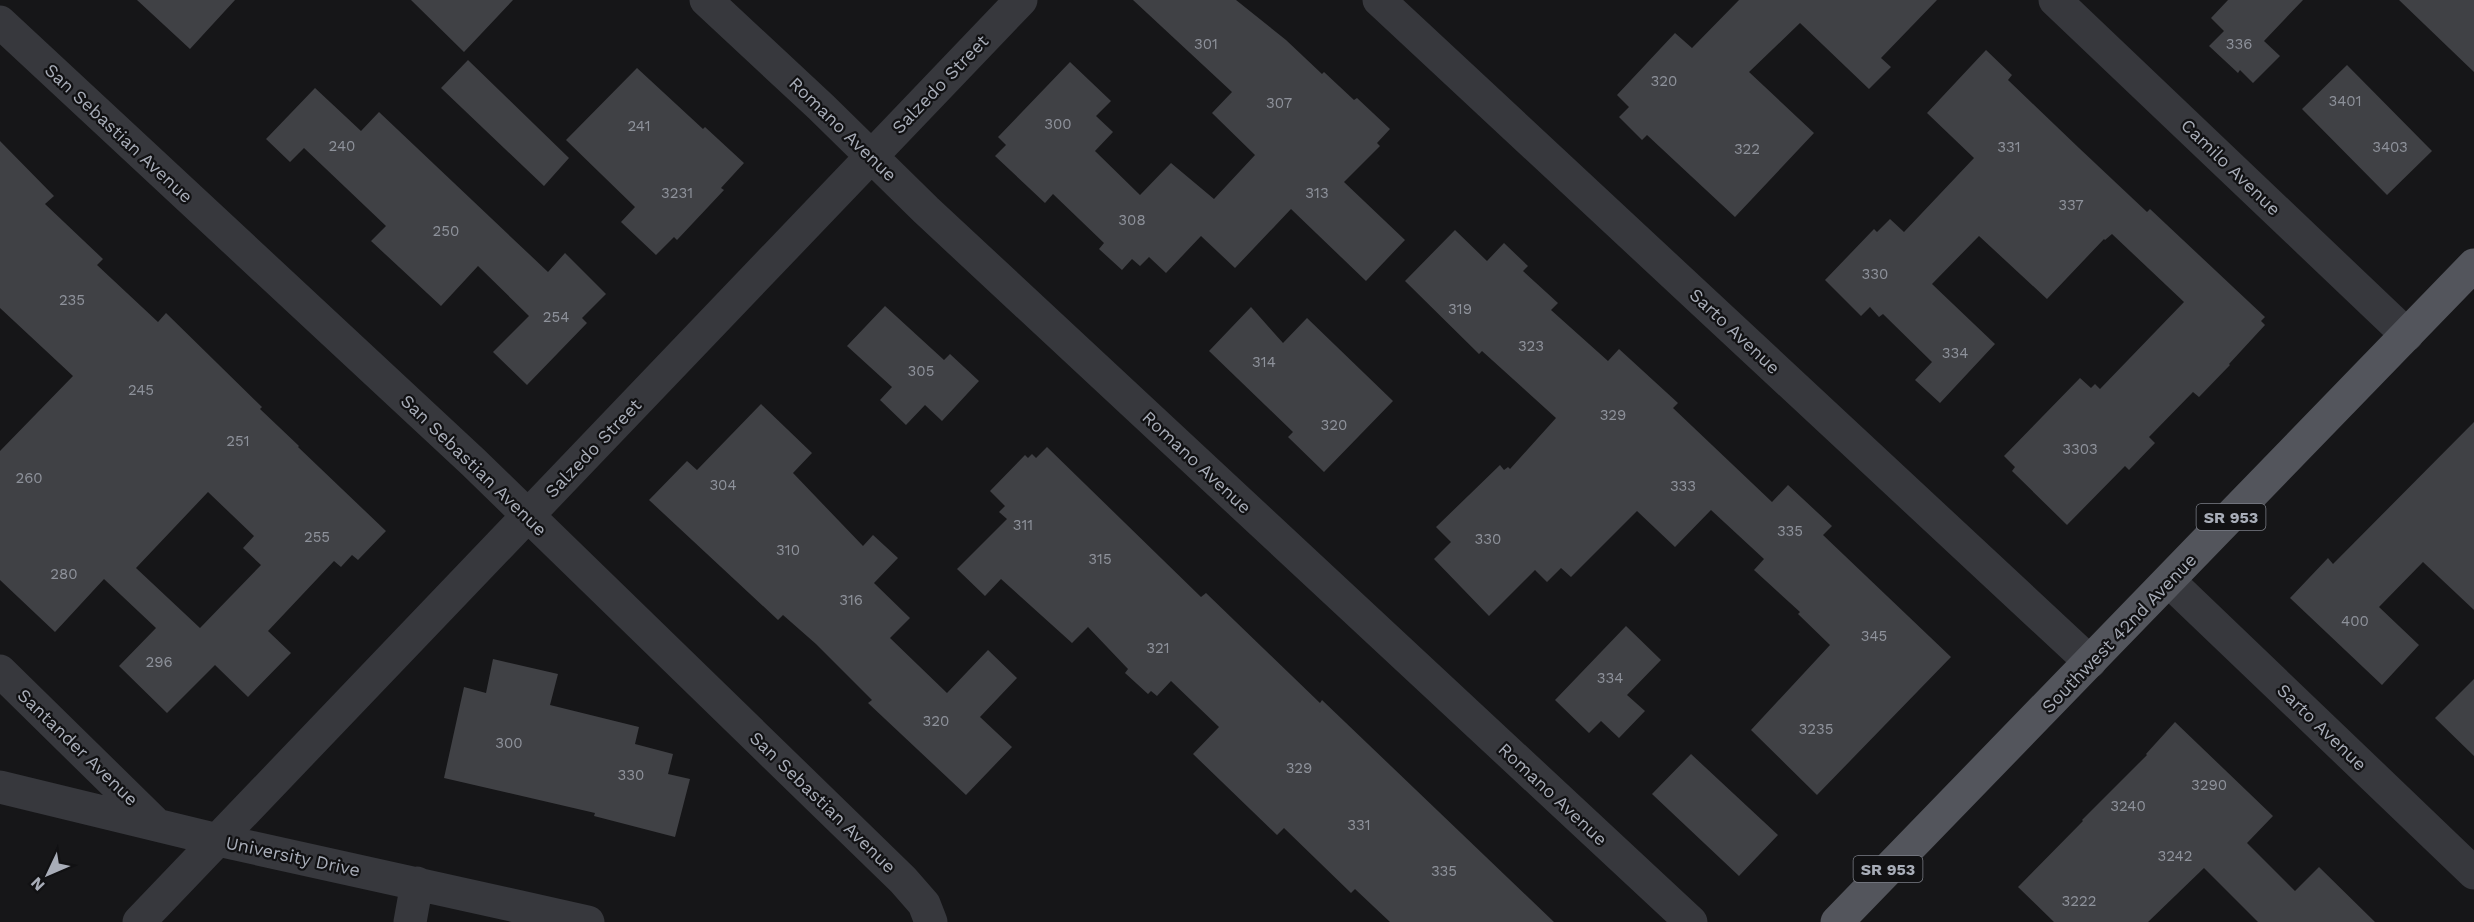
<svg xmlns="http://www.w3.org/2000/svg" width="2474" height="922" viewBox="0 0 2474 922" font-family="'Work Sans',sans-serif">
<rect width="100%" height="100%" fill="#161618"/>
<!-- building -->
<path fill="#404145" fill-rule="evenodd" d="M 137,0 L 235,0 L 190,49 Z
M 411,0 L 513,0 L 464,52 Z
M 1133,0 L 1236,0 L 1286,40 L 1322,74 L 1324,72 L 1354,100 L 1357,98 L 1390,129 L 1377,143 L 1380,146 L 1344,182 L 1405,240 L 1366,281 L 1291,209 L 1235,268 L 1201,236 L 1166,273 L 1149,257 L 1140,266 L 1132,259 L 1122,270 L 1099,249 L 1104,243 L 1053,194 L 1045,203 L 995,156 L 1006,145 L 998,137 L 1070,62 L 1111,101 L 1096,116 L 1113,132 L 1095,151 L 1140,195 L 1171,163 L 1214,199 L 1255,155 L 1212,113 L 1232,92 Z
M 1739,0 L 1937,0 L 1881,58 L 1891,67 L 1869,89 L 1800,23 L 1749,72 L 1814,133 L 1735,217 L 1647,135 L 1642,140 L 1619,117 L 1629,107 L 1617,95 L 1675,33 L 1692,48 Z
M 2228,0 L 2303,0 L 2264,41 L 2280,56 L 2253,83 L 2240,70 L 2238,73 L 2209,46 L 2224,31 L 2211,18 Z
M 2399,0 L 2474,0 L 2474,72 Z
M 1986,50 L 2012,75 L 2008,80 L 2079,148 L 2147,212 L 2150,209 L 2265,317 L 2261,321 L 2265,325 L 2229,364 L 2230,365 L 2199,397 L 2193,392 L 2149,437 L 2155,443 L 2129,470 L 2125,466 L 2067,525 L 2012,471 L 2015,467 L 2004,456 L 2080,378 L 2091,388 L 2095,384 L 2100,389 L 2184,302 L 2112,234 L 2105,240 L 2104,239 L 2047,299 L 1979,236 L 1932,284 L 1995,344 L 1940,403 L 1915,380 L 1932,362 L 1883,314 L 1879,317 L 1870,307 L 1861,316 L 1825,280 L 1874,229 L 1877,232 L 1890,219 L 1904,232 L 1974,158 L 1927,113 Z
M 468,60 L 569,158 L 544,186 L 441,88 Z
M 2347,65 L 2432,151 L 2387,195 L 2302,109 Z
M 637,68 L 703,129 L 705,127 L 744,163 L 721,188 L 724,190 L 677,240 L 674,237 L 656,255 L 621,222 L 635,207 L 566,140 Z
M 315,88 L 361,131 L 379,112 L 548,272 L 565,253 L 606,294 L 582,318 L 587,323 L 527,385 L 493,352 L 529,316 L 478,266 L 441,306 L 371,241 L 386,226 L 304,148 L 290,162 L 266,139 Z
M 0,141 L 54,196 L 45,204 L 103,259 L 97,265 L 158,322 L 166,313 L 262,407 L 260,409 L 299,446 L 298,447 L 386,531 L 358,560 L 352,555 L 341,567 L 334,561 L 268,631 L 291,653 L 248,697 L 215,665 L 167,713 L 119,666 L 156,628 L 104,579 L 55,632 L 0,580 L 0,451 L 73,376 L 0,308 ZM 208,492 L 254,536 L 243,548 L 261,565 L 200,628 L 136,568 Z
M 1455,230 L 1487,261 L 1504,243 L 1528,266 L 1523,271 L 1558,303 L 1551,310 L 1608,361 L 1619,349 L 1678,403 L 1673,408 L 1772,502 L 1788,485 L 1832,526 L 1823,535 L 1951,657 L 1817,795 L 1751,730 L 1830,645 L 1798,614 L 1800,612 L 1754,570 L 1764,559 L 1711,510 L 1675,547 L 1637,511 L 1571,577 L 1561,568 L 1547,582 L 1535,570 L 1489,616 L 1434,559 L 1451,542 L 1436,527 L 1500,465 L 1504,470 L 1508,467 L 1510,469 L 1556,418 L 1482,351 L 1479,354 L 1405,281 Z
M 885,306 L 944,360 L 950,354 L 979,381 L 942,421 L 925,405 L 906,425 L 880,400 L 892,387 L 847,346 Z
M 1251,307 L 1283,343 L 1307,318 L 1393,401 L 1324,472 L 1288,437 L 1293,432 L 1209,351 Z
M 761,404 L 812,453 L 793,473 L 863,546 L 873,535 L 898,558 L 874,583 L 910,618 L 890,638 L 947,693 L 988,650 L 1017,678 L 980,717 L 1012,747 L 966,795 L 868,703 L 872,700 L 816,644 L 783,615 L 778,620 L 649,500 L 687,461 L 697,470 Z
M 2474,422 L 2474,610 L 2423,562 L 2379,607 L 2419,645 L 2382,685 L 2290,598 L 2328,558 L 2333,564 Z
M 1047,447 L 1201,597 L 1206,593 L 1320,703 L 1322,700 L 1554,922 L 1390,922 L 1355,889 L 1351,893 L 1284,828 L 1277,835 L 1193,754 L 1219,727 L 1171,681 L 1157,696 L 1151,691 L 1148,694 L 1125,673 L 1128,669 L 1088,627 L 1072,643 L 1001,579 L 985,596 L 957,569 L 1007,519 L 999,512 L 1005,506 L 990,491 L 1025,455 L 1028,458 L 1032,454 L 1036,458 Z
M 1626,626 L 1661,660 L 1627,695 L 1645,711 L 1619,738 L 1601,721 L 1589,733 L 1555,700 Z
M 493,659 L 558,674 L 550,705 L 639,727 L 635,744 L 673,754 L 668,774 L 690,779 L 675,837 L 594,816 L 595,813 L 444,778 L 464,687 L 486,693 Z
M 2474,679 L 2474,756 L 2435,718 Z
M 2175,722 L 2273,816 L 2247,843 L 2295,891 L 2319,867 L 2375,922 L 2258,922 L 2204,868 L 2148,922 L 2054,922 L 2018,887 L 2083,821 L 2082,820 L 2147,755 L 2146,754 Z
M 1691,754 L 1778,835 L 1739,876 L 1652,794 Z"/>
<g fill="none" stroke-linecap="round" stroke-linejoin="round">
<!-- minor -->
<path stroke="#37383d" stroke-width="33" d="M 706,0 L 821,107 L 926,210 L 1691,922
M 1379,0 L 2090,662
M 2055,0 L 2407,335
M 0,22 L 473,462 L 903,880 L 924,904 L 931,922
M 2169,581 L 2474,873
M 0,671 L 156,824
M 0,787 L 218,840 L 588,922
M 139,922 L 1021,0
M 410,922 L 417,883"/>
<!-- major -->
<path stroke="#53555c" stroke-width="33" d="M 1837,922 L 2474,265"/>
</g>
<g text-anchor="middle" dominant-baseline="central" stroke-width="4.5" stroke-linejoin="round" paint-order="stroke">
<!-- number labels -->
<g font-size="15" fill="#8e929b">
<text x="1206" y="44">301</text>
<text x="2239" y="44">336</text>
<text x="1664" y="81">320</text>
<text x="2345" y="101">3401</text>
<text x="1279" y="103">307</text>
<text x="1058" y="124">300</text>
<text x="639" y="126">241</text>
<text x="342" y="146">240</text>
<text x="2009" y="147">331</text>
<text x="2390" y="147">3403</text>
<text x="1747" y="149">322</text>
<text x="677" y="193">3231</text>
<text x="1317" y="193">313</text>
<text x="2071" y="205">337</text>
<text x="1132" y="220">308</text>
<text x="446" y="231">250</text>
<text x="1875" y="274">330</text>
<text x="72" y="300">235</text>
<text x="1460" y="309">319</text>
<text x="556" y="317">254</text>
<text x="1531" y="346">323</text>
<text x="1955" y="353">334</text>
<text x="1264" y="362">314</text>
<text x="921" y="371">305</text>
<text x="141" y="390">245</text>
<text x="1613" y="415">329</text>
<text x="1334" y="425">320</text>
<text x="238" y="441">251</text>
<text x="2080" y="449">3303</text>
<text x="29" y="478">260</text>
<text x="723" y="485">304</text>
<text x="1683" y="486">333</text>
<text x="1023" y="525">311</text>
<text x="1790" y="531">335</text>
<text x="317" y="537">255</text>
<text x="1488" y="539">330</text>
<text x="788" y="550">310</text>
<text x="1100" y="559">315</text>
<text x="64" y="574">280</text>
<text x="851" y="600">316</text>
<text x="2355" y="621">400</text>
<text x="1874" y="636">345</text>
<text x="1158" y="648">321</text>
<text x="159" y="662">296</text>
<text x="1610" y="678">334</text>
<text x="936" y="721">320</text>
<text x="1816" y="729">3235</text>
<text x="509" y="743">300</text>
<text x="1299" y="768">329</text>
<text x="631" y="775">330</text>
<text x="2209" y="785">3290</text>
<text x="2128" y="806">3240</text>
<text x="1359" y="825">331</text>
<text x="2175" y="856">3242</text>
<text x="1444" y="871">335</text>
<text x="2079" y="901">3222</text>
</g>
<!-- shield labels -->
<g fill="#111113" stroke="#7b7e86" stroke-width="1.5">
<rect x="2196.5" y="504" width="69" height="26" rx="4.5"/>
<rect x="1853.5" y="856" width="69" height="26" rx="4.5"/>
</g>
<g font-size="16" font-weight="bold" fill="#a8adb8">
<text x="2231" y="517">SR 953</text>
<text x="1888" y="869">SR 953</text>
</g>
<!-- street labels -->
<g font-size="18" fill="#a8adb8" stroke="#111113">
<text transform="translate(940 84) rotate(-46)">Salzedo Street</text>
<text transform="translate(843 129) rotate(44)">Romano Avenue</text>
<text transform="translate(119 133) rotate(43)">San Sebastian Avenue</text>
<text transform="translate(2231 167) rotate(44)">Camilo Avenue</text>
<text transform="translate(1735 331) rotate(43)">Sarto Avenue</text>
<text transform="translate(593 448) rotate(-46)">Salzedo Street</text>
<text transform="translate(1197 462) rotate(43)">Romano Avenue</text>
<text transform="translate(474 465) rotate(44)">San Sebastian Avenue</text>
<text transform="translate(2119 633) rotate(-46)">Southwest 42nd Avenue</text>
<text transform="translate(2322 727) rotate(44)">Sarto Avenue</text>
<text transform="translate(78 747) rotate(44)">Santander Avenue</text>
<text transform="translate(1553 794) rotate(43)">Romano Avenue</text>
<text transform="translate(823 802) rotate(44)">San Sebastian Avenue</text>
<text transform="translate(293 856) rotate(12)">University Drive</text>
</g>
</g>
<!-- north arrow -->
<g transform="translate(48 874) rotate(226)" stroke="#111113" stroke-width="4.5" paint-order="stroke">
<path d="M0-4.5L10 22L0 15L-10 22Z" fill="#a8adb8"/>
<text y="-9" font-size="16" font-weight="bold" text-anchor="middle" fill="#a8adb8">N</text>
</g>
</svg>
